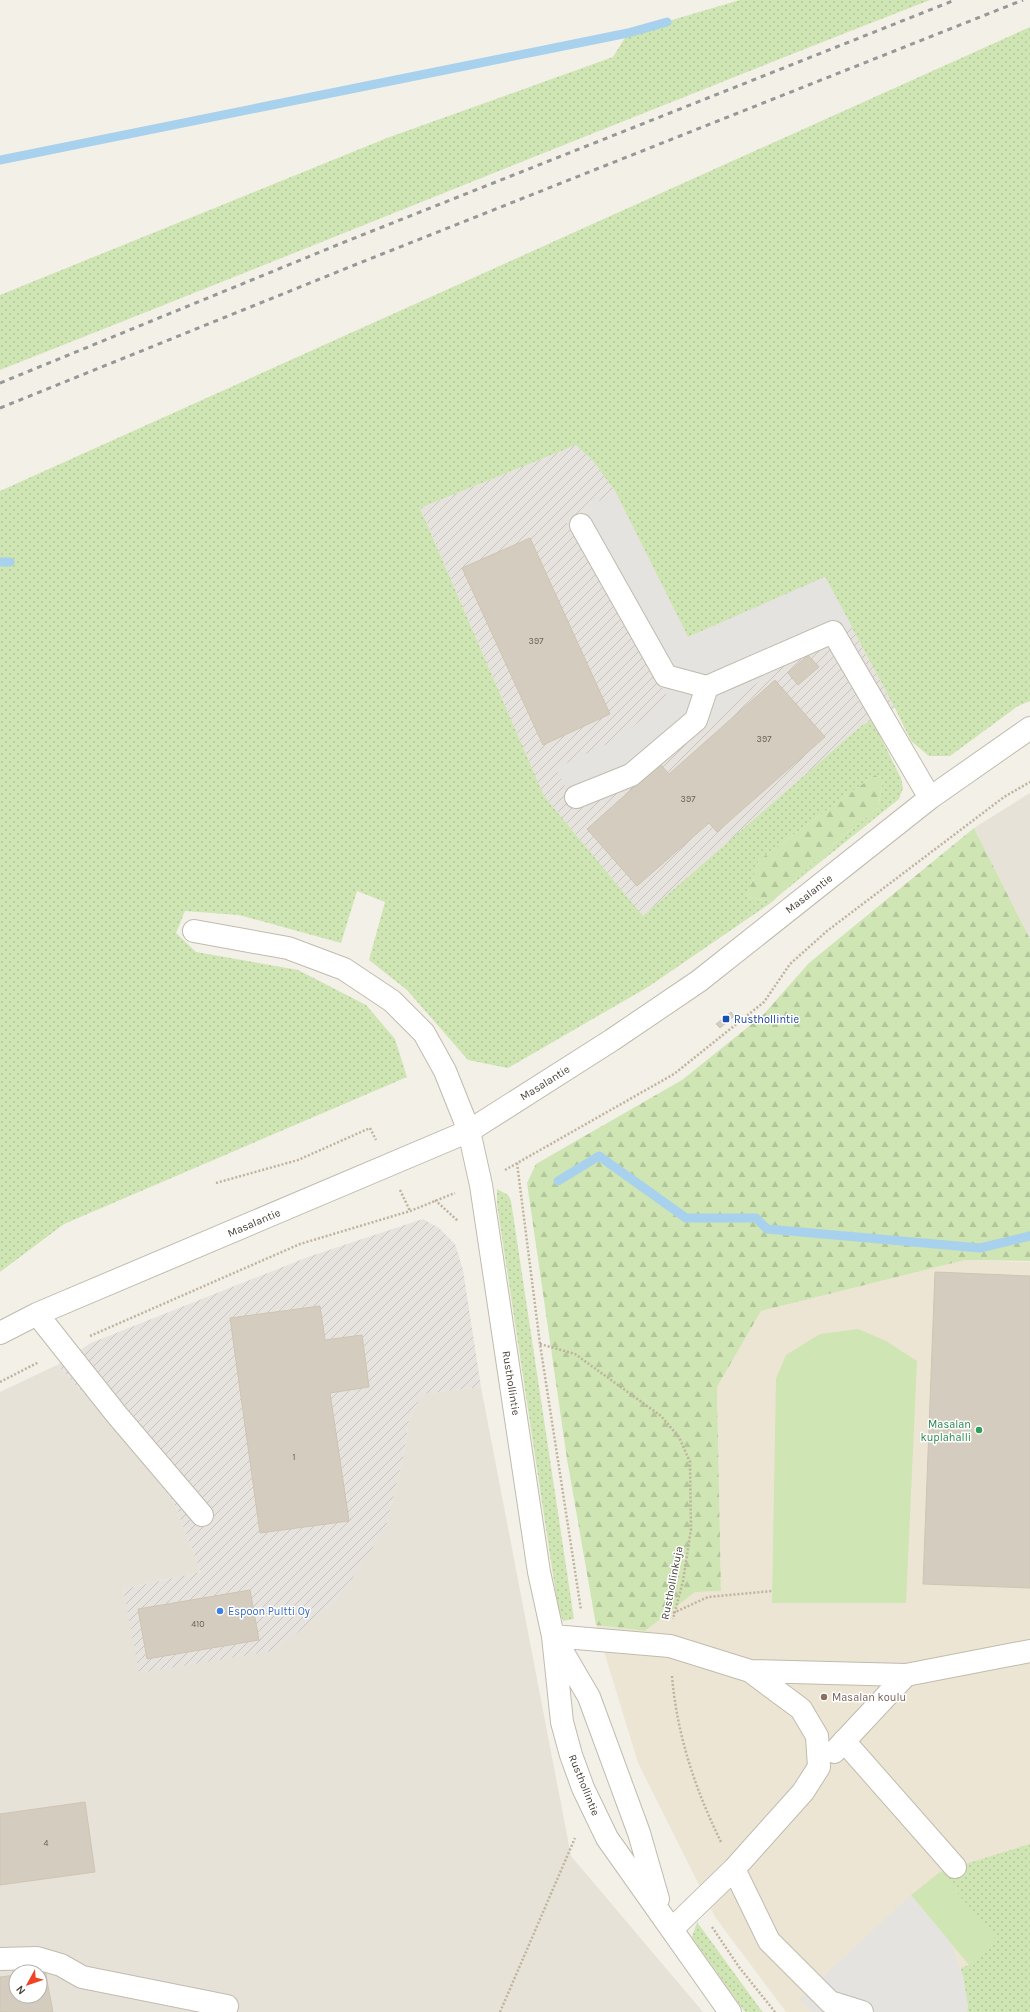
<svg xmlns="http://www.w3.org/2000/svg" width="1030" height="2012" viewBox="0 0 1030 2012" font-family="Karla,sans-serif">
<defs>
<pattern id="industrial-furrows" width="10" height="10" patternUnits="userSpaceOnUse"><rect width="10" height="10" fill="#e6e2dd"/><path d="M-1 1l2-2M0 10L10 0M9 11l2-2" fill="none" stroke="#c7c3be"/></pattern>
<pattern id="grass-dots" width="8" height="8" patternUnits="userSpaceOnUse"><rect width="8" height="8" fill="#cfe5b3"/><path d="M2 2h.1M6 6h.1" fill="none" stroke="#b3c69b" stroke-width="1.8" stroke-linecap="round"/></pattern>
<pattern id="forest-firs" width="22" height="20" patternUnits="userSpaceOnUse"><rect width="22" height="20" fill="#cfe5b3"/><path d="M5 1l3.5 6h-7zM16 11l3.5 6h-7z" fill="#b3c69b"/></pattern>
</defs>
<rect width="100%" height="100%" fill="#f3f0e8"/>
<!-- residential -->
<path fill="#e7e2d7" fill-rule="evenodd" d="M 1030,793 L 1030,939 L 974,828 Z
M 57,1365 L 130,1444 L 174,1503 L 201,1572 L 123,1589 L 140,1673 L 386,1527 L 404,1454 L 409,1420 L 422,1394 L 481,1387 L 571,1856 L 703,2012 L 0,2012 L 0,1392 ZM 16,1972 L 40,1972 L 40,1996 L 16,1996 Z"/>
<!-- industrial -->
<path fill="url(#industrial-furrows)" d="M 576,445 L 593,461 L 615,491 L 825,577 L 895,708 L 861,726 L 643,916 L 544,796 L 420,508 Z
M 423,1219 L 439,1228 L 455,1244 L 463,1270 L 481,1387 L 422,1394 L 409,1420 L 404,1454 L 386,1527 L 336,1603 L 273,1651 L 139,1673 L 123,1589 L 201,1572 L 174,1503 L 130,1444 L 57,1365 L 91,1343 L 308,1257 Z"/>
<!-- education -->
<path fill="#ece5d3" d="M 965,1260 L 1030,1262 L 1030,2012 L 786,2012 L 715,1917 L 638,1763 L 596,1625 L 645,1631 L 695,1592 L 721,1591 L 717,1387 L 761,1311 Z"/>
<!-- grass -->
<path fill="url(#grass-dots)" d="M 740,0 L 930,0 C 619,121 310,248 0,370 L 0,295 L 387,138 L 613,57 L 628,33 Z
M 1030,27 L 1030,701 L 1018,706 L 950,756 L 929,756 L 911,741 L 895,708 L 825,577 L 688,637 L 615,491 L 593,461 L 576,445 L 420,508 L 544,796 L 643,916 L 861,726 L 872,720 L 901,778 L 903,788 L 899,799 L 778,896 L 831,846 L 878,808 L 883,780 L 875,775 L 759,860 L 747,897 L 772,902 L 648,987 L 508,1068 L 468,1060 L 407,990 L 369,960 L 385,902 L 357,891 L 341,943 L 239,915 L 185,911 L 176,933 L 196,952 L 298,970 L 366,1005 L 395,1039 L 407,1077 L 64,1224 L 0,1272 L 0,491 Z
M 497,1189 L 508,1195 L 511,1201 L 574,1619 L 563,1621 L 558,1608 L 497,1204 Z
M 1030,1844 L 1030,2012 L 967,2012 L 968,2006 L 961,1968 L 969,1965 L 997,1941 L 940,1872 Z
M 697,1922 L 761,2010 L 763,2012 L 745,2012 L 692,1937 Z"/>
<!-- forest -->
<path fill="url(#forest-firs)" d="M 875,775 L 883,780 L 878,808 L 831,846 L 772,902 L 747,897 L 759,860 Z
M 974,828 L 1030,939 L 1030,1261 L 965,1260 L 761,1311 L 717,1387 L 721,1591 L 695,1592 L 645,1631 L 596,1625 L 567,1459 L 527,1183 L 536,1164 L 682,1080 L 763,1015 L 809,963 Z"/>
<!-- pitch -->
<path fill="#cfe5b3" d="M 858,1329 L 886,1341 L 917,1361 L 906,1603 L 772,1603 L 776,1379 L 786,1355 L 820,1334 Z
M 940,1872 L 997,1941 L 969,1965 L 911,1895 Z"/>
<!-- parking -->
<path fill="#e5e3e0" d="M 615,491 L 688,637 L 825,577 L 851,625 L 769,673 L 660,764 L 577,810 L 556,768 L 620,738 L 668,696 L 655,678 L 566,521 Z
M 911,1895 L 950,1942 L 963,1976 L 968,2006 L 967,2012 L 813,2012 L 799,1999 Z"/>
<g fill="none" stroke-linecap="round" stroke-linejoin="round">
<!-- stream -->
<path stroke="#a8d1ed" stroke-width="9" d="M 0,160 L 628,33 L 667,22
M 0,562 L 10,562
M 558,1181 L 599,1156 L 686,1218 L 756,1218 L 767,1229 L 980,1248 L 1030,1236"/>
</g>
<!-- building -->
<path fill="#d4ccbe" stroke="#cfc4b2" d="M 530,538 L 610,714 L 543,745 L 462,568 Z
M 808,655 L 819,667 L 798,685 L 788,673 Z
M 775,680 L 825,737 L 717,832 L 709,823 L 637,886 L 587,829 L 660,764 L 669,774 Z
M 731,1012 L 734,1016 L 720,1028 L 716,1024 Z
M 935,1272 L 1030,1276 L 1030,1588 L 923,1584 Z
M 320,1306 L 325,1340 L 362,1335 L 369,1387 L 330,1393 L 349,1521 L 260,1533 L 230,1318 Z
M 250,1590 L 259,1640 L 147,1659 L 138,1609 Z
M 85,1802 L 95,1872 L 0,1885 L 0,1814 Z
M 45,1970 L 53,2012 L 0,2012 L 0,1977 L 16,1975 L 16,1996 L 40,1996 L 40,1972 L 32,1972 Z"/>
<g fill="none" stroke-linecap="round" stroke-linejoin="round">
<defs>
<path id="minor" d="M 581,525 L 666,676 L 707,687 L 833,632 L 930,798
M 576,797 L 631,775 L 696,720 L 707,687
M 194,931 L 288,948 L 344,969 L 392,1001 L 424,1033 L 445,1071 L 469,1131 L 481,1185 L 539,1572 L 553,1636 L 562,1722 L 571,1755 L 583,1788 L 607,1838 L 730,2012
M 37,1314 L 117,1415 L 202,1515
M 0,1333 L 37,1314 L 469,1131 L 612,1040 L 699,981 L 930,798 L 1030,728
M 553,1636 L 670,1646 L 750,1671 L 801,1709 L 817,1736 L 819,1767 L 803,1792 L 734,1869 L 672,1929
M 558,1644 L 589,1697 L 639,1833 L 658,1899
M 750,1671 L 906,1675 L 1030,1651
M 844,1741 L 955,1867
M 834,1752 L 906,1675
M 734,1869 L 769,1941 L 830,2002 L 862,2012
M 0,1959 L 37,1958 L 61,1965 L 82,1977 L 227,2006"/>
</defs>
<!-- minor casing -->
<use href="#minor" stroke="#c1bbae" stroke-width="24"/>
<!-- path -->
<path stroke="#bfb39d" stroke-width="2.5" stroke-dasharray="2 2" stroke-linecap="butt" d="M 517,1163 L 540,1344 L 581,1610
M 505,1170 L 674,1074 L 764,1002 L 790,964 L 827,931 L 1004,797 L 1030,782
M 216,1183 L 298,1160 L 370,1128 L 376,1140
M 400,1190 L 410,1211
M 435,1200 L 458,1221
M 90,1336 L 300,1244 L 410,1211 L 455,1193
M 540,1344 L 575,1354 L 661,1416 L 679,1437 L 690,1462 L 691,1529 L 683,1581 L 673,1619
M 0,1382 L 39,1362
M 673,1613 L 708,1597 L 772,1591
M 672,1676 C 677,1735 695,1789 721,1842
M 712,1927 L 739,1967 L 775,2012
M 500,2012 L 575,1838"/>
<!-- minor -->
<use href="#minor" stroke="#fff" stroke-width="22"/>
<!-- rail -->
<path stroke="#979797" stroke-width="3" stroke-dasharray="5 5" stroke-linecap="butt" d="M 0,383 L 347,241 L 955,0
M 0,408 L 357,264 L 1023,0"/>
</g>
<!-- markers -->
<rect fill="#1a4fb4" stroke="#fff" stroke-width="1.5" x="722" y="1015" width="8" height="8" rx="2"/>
<circle fill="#2e9e5b" stroke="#fff" stroke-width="1.5" cx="979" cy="1430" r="4"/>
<circle fill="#3f7fe0" stroke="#fff" stroke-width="1.5" cx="220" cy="1611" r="4"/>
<circle fill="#8d6e63" stroke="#fff" stroke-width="1.5" cx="824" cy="1697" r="4"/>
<g text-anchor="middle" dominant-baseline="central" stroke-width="3" stroke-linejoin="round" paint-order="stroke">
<!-- number labels -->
<g font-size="9" fill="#6a6459">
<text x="536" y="641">397</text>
<text x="764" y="739">397</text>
<text x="688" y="799">397</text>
<text x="294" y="1457">1</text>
<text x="198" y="1624">410</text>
<text x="46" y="1843">4</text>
</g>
<!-- street labels -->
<g font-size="11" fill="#464137" stroke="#fff">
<text transform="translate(809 894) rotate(-38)">Masalantie</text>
<text transform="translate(545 1083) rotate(-32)">Masalantie</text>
<text transform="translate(254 1223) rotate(-23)">Masalantie</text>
<text transform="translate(511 1383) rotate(81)">Rusthollintie</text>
<text transform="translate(672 1583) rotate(-79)">Rusthollinkuja</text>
<text transform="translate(584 1785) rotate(68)">Rusthollintie</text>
</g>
<!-- transit labels -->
<g font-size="11" fill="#164399" stroke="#fff" text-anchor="start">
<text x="734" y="1019">Rusthollintie</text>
</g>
<!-- leisure labels -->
<g font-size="11" fill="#27864d" stroke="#fff" text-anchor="end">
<text x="971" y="1424">Masalan<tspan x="971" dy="13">kuplahalli</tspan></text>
</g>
<!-- shop labels -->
<g font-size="11" fill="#366cbe" stroke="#fff" text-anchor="start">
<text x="228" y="1611">Espoon Pultti Oy</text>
</g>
<!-- education labels -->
<g font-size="11" fill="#785e54" stroke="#fff" text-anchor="start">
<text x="832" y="1697">Masalan koulu</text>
</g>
</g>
<!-- north arrow -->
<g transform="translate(28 1984) rotate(230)"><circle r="19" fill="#ffffff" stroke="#b5b3af"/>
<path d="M0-3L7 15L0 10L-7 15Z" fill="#ef4324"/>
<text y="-6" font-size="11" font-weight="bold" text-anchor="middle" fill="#464137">N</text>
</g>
</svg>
